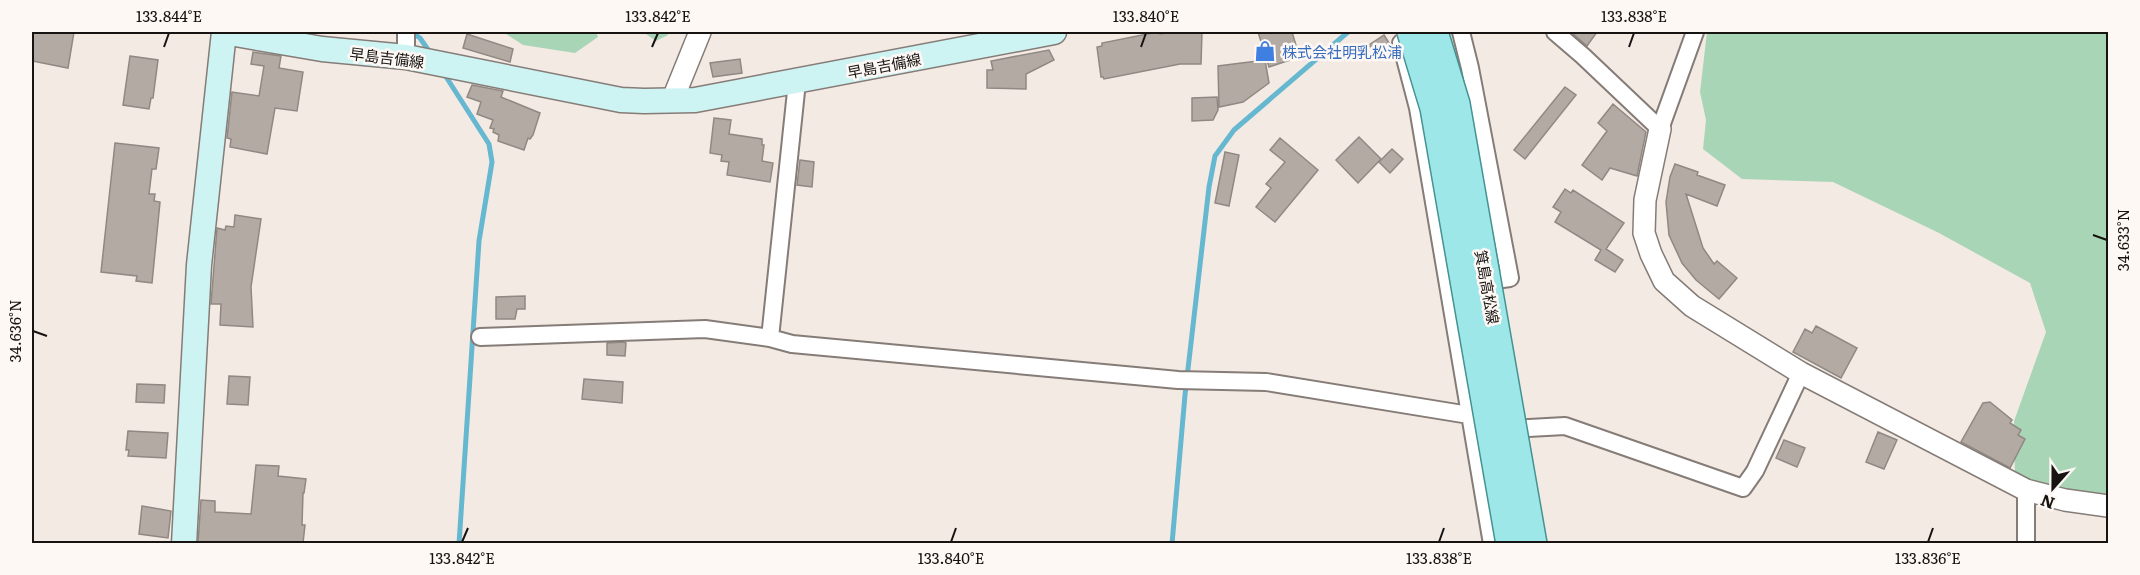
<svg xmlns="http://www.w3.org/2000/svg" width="2140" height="575" viewBox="0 0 2140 575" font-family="Literata,'Noto Sans JP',serif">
<rect width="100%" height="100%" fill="#f4eae4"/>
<!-- green -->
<path fill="#a9d5b7" d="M 503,32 L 596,32 L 598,37 L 575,53 L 523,45 Z
M 643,32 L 667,32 L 668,35 L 656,41 Z
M 1707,32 L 2108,32 L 2108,497 L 2054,490 L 2015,479 L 2014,421 L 2046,332 L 2030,283 L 1939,233 L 1833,182 L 1742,179 L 1703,149 L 1706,120 L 1700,92 Z"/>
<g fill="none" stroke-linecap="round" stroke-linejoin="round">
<!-- stream -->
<path stroke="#66b7d0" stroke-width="5" d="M 411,32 L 420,38 L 431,54
M 443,72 L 489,144 L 492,162 L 479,241 L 459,544
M 1172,544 L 1185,395 L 1209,187 L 1215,156 L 1234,130 L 1348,32"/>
</g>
<!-- building -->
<path fill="#b3aaa4" stroke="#908882" stroke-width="1.5" d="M 33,32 L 74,32 L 68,68 L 32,61 Z
M 1157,32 L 1160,32 L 1160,34 L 1174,32 L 1202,32 L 1201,64 L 1180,64 L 1104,79 L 1103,77 L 1101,77 L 1097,47 L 1102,46 L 1102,43 Z
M 1258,32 L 1292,32 L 1298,52 L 1291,54 L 1293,59 L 1269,67 Z
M 1571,32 L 1597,32 L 1587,46 Z
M 467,34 L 513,49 L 510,62 L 463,48 Z
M 1384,35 L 1391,46 L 1377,56 L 1369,45 Z
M 1049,50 L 1054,60 L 1026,74 L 1026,89 L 987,88 L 987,70 L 993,70 L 991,61 Z
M 253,52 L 281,56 L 279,68 L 303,72 L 297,111 L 275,108 L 267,154 L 230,147 L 231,139 L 227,138 L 232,92 L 259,96 L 264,66 L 251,64 Z
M 130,56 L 158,60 L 153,98 L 151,98 L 149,109 L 123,105 Z
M 740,59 L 742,73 L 713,77 L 710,63 Z
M 1265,60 L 1269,83 L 1243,102 L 1219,107 L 1218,66 Z
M 472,85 L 503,91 L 501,97 L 540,113 L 533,135 L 530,139 L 528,138 L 524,150 L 498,141 L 499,135 L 493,132 L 494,129 L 490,128 L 493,120 L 477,114 L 481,102 L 467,97 Z
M 1565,87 L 1576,95 L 1525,159 L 1514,150 Z
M 1217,97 L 1218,110 L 1213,120 L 1192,121 L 1192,98 Z
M 1613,104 L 1646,132 L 1637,176 L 1610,168 L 1602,180 L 1582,165 L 1607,131 L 1598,123 Z
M 714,118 L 731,120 L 729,134 L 762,139 L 762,145 L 764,145 L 762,161 L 773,163 L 770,182 L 727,175 L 729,162 L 721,161 L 722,155 L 710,153 Z
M 1359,137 L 1381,159 L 1358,183 L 1336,160 Z
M 1280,138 L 1318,170 L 1275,222 L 1256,207 L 1271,188 L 1266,184 L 1285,162 L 1270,150 Z
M 115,143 L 159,148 L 156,169 L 152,169 L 149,194 L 155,194 L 154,201 L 160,202 L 152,283 L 136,281 L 137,276 L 101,272 Z
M 1392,149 L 1403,159 L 1390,173 L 1379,162 Z
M 1225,152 L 1239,155 L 1229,206 L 1215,203 Z
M 800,160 L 814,162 L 812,187 L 797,185 Z
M 1675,164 L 1698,172 L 1697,175 L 1725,185 L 1717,206 L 1686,194 L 1703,248 L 1714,264 L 1717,261 L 1737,278 L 1719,299 L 1696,280 L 1682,263 L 1669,235 L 1666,202 L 1670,177 Z
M 1565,189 L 1571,193 L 1573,190 L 1624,223 L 1606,249 L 1623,260 L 1615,272 L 1595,260 L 1601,250 L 1555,222 L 1561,212 L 1553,207 Z
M 235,215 L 261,219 L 251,287 L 253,327 L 220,325 L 221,304 L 211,304 L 217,228 L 225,230 L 226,226 L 234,227 Z
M 525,296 L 525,309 L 517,309 L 515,319 L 496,319 L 496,297 Z
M 1816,326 L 1857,348 L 1841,378 L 1793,352 L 1805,329 L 1812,333 Z
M 623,342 L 626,343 L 625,356 L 607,355 L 607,343 Z
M 229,376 L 250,377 L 248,405 L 227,404 Z
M 584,379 L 623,382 L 622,403 L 582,399 Z
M 137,384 L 165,385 L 164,403 L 136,402 Z
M 1990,402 L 2012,420 L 2010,423 L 2021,430 L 2018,435 L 2025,439 L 2010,468 L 1961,442 L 1983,403 Z
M 128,431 L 168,433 L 166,458 L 128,456 L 129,450 L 126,450 Z
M 1878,432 L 1897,440 L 1884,469 L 1866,462 Z
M 1784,440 L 1805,448 L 1797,467 L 1776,458 Z
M 256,465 L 279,466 L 278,476 L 306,479 L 304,493 L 303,493 L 302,525 L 305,525 L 303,543 L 198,543 L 201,500 L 215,501 L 215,512 L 251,514 Z
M 142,506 L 171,511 L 168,538 L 139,534 Z"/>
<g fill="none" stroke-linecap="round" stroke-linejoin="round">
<defs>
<path id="minor" d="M 1461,32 L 1470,68 L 1510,278 L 1480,282
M 1555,32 L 1583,56 L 1660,129 L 1695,32
M 1401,43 L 1418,108 L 1492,544
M 406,57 L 406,32
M 797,82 L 770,338 L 792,344 L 1178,380 L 1266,382 L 1469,415 L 1510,429 L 1565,426 L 1743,488 L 1755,471 L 1801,373
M 480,337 L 705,329 L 770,338
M 2026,490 L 2026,544"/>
<path id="tertiary" d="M 672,101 L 700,32
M 1660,129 L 1645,200 L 1644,233 L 1651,254 L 1664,281 L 1692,306 L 1801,373 L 2026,490 L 2065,500 L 2108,506"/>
<path id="secondary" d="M 184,544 L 199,265 L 224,32 L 322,49 L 406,57 L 621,100 L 644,101 L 695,100 L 1054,32"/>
</defs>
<!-- minor casing -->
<use href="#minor" stroke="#857c77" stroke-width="20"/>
<!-- tertiary casing -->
<use href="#tertiary" stroke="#857c77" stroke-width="24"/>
<!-- secondary casing -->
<use href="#secondary" stroke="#857c77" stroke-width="27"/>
<!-- minor -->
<use href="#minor" stroke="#fff" stroke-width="16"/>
<!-- tertiary -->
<use href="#tertiary" stroke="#fff" stroke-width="21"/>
<!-- secondary -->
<use href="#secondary" stroke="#cef3f3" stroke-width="24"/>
<defs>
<path id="primary-bridge" d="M 1411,32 L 1434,108 L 1510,544
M 1434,32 L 1456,104 L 1533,544"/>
</defs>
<!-- primary-bridge casing -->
<use href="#primary-bridge" stroke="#449292" stroke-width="30" stroke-linecap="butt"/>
<!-- primary-bridge -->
<use href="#primary-bridge" stroke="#9ee7e8" stroke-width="27"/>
</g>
<!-- ticks -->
<path fill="none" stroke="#161311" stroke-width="2" d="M 164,47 L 169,33M 652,47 L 658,33M 1141,47 L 1146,33M 1629,47 L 1634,33M 2093,235 L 2107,240M 33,331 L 47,336M 462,542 L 468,528M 951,542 L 956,528M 1439,542 L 1444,528M 1928,542 L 1933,528"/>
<!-- icons -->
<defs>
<symbol id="shop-bare" viewBox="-9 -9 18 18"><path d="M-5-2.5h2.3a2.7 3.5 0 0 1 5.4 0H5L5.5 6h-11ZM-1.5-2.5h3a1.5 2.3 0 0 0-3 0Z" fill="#3f7fe0" stroke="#fef8f5" stroke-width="2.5" paint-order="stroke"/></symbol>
</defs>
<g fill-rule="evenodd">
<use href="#shop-bare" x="1250" y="36" width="30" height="30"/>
</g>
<g text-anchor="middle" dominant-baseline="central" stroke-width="5" stroke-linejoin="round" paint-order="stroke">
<!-- shop labels -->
<g font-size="15" fill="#366cbe" stroke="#fef8f5" text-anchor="start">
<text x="1282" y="51">株式会社明乳松浦</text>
</g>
<!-- street labels -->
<g font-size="15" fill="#161311" stroke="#fef8f5">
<text transform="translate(387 57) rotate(7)">早島吉備線</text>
<text transform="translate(884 65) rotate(-11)">早島吉備線</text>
<text transform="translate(1488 287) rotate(80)">箕島高松線</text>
</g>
</g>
<!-- border -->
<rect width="2140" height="575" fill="none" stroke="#fef8f5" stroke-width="66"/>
<!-- north arrow -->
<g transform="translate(2053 488) rotate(201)" stroke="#fef8f5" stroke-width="4.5" paint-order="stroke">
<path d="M0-4.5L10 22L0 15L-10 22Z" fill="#161311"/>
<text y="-9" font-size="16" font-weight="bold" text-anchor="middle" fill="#161311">N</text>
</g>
<rect x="33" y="33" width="2074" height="509" fill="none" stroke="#161311" stroke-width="2"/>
<g font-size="15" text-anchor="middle" fill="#161311">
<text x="169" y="22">133.844°E</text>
<text x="658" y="22">133.842°E</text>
<text x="1146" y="22">133.840°E</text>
<text x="1634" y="22">133.838°E</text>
<text transform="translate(2124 240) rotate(-90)" y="5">34.633°N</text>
<text transform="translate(16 331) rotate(-90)" y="5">34.636°N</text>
<text x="462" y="564">133.842°E</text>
<text x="951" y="564">133.840°E</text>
<text x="1439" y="564">133.838°E</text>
<text x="1928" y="564">133.836°E</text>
</g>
</svg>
